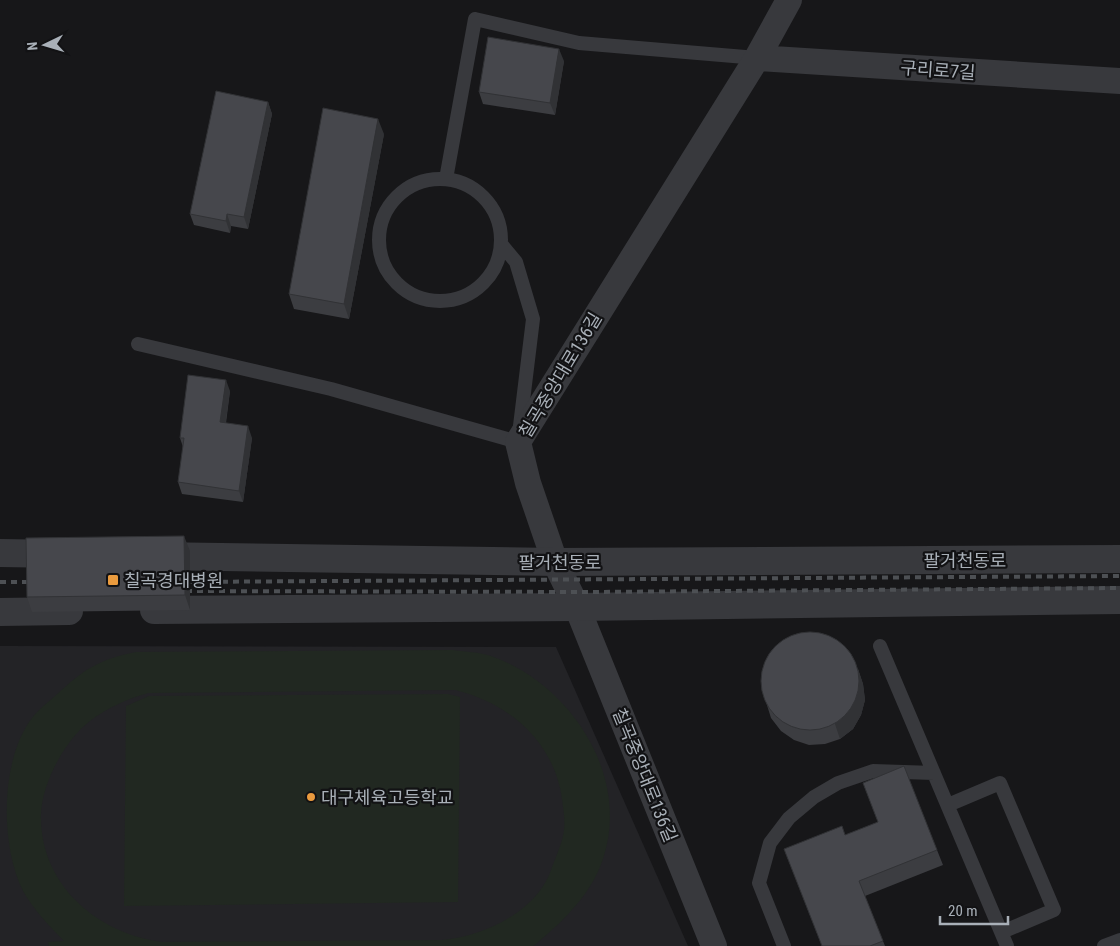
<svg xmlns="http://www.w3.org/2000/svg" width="1120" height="946" viewBox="0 0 1120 946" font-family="'Roboto Condensed','Noto Sans KR',sans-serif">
<rect width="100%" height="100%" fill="#171719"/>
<!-- built -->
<path fill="#232326" d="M 0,646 L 556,647 L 688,946 L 0,946 Z"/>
<!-- green -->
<path fill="#212821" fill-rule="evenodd" d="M 453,650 C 466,652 479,652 491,656 C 570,684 631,775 603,859 C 591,895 564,920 536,944 L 533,946 L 49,946 L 48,942 L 64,941 C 49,926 34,910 23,891 C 0,845 0,760 32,718 C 38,710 47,703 54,697 C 83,670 97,660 136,652 ZM 455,690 C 513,704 558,746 563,807 C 564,814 565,822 564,830 C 563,840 558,852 554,862 C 551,869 549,877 545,883 C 525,917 479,937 442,940 L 163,942 C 97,934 39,884 41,814 C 42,783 65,740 90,721 C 107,708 127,699 148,693 Z
M 448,694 L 460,697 L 458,902 L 124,906 L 126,706 L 149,696 Z"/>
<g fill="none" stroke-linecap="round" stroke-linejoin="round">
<!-- service -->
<path stroke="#38393d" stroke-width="14" d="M 446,179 L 475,19 L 579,43 L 757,58
M379 240a61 61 0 1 1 122 0a61 61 0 1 1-122 0Z
M 138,344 L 331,389 L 518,442 L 533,319 L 516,262 L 501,244
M 880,646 L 1007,946
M 948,805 L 1000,783 L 1054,910 L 1002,932
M 784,946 L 759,883 L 770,843 L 789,818 L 814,797 L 838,783 L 873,771 L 934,773
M 1104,946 L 1120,940"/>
<!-- minor -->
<path stroke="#38393d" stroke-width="26" d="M 757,58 L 1120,81
M 714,946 L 577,607 L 555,562 L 528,483 L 518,442 L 757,58 L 789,0"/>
<!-- tertiary -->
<path stroke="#38393d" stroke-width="28" d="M 0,553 L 64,554
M 152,556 L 555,562 L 1120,559
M 154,610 L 577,607 L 1120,600
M 0,612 L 69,611"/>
<!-- rail -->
<path stroke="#4d5054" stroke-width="4" stroke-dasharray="6 5" stroke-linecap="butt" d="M 0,582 L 40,582
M 178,582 L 1120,576
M 175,591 L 589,592 L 1120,588"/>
</g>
<!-- wall -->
<path fill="#3c3d41" d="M 564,61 L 555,115 L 483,104 L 479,92 Z
M 268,102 L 272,114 L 248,229 L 231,226 L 230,233 L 194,225 L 190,214 Z
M 384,134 L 349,319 L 294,309 L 289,294 Z
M 230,391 L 226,423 L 252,438 L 243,502 L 182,494 L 178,482 L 183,447 L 180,438 Z
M 190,551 L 190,610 L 32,612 L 27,597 Z
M 858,669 L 863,684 L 865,700 L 861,715 L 853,729 L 840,739 L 825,744 L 809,745 L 794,740 L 781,731 L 771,718 L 766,702 Z
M 863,783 L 937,850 L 943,865 L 865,896 L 885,946 L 822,946 L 784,849 L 845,835 L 878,822 Z"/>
<!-- shaded-wall -->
<path fill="#313235" d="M 559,49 L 564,61 L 555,115 L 550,103 Z
M 268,102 L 272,114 L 248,229 L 244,217 Z
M 378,119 L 384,134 L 349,319 L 344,304 Z
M 227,214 L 231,226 L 230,233 L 226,221 Z
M 226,380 L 230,391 L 224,434 L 220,422 Z
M 248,426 L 252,438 L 243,502 L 239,491 Z
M 184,536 L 190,551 L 190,610 L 185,595 Z
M 858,669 L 863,684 L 865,700 L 861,715 L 853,729 L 840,739 L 835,724 Z"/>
<!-- building -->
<path fill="#46474c" stroke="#313235" d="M 488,37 L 559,49 L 550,103 L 479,92 Z
M 216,91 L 268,102 L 244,217 L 227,214 L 226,221 L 190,214 Z
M 323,108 L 378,119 L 344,304 L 289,294 Z
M 188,375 L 226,380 L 220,422 L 248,426 L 239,491 L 178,482 L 184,438 L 180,438 Z
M 184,536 L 185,595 L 27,597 L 26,538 Z
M761 681a49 49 0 1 1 98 0a49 49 0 1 1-98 0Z
M 904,766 L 937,850 L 859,881 L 883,941 L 870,946 L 822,946 L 784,849 L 842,826 L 845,835 L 878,822 L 863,783 Z"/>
<!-- markers -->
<g fill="#ea9b3e" stroke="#121214" stroke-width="2">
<rect x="107" y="574" width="12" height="12" rx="2.5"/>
<circle cx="311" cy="797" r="5"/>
</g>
<g text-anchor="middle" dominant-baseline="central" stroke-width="4.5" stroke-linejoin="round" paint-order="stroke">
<!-- street labels -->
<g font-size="18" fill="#a9b0b8" stroke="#121214">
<text transform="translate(938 70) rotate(4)">구리로7길</text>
<text transform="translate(560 375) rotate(-59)">칠곡중앙대로136길</text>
<text x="965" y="560">팔거천동로</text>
<text x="560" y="562">팔거천동로</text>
<text transform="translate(645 775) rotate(68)">칠곡중앙대로136길</text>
</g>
<!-- poi labels -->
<g font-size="18" fill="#a9b0b8" stroke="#121214" text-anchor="start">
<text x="124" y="580">칠곡경대병원</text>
<text x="321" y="797">대구체육고등학교</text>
</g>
</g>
<!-- north arrow -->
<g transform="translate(45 45) rotate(265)" stroke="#121214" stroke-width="4" paint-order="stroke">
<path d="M0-4L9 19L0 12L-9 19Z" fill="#a9b0b8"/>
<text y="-8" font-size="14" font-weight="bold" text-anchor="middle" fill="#a9b0b8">N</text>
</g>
<!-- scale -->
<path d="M940 916v8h68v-8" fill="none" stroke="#a9b0b8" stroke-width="2.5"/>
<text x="948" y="916" font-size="15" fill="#a9b0b8" stroke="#121214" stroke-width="4" paint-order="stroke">20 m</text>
</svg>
